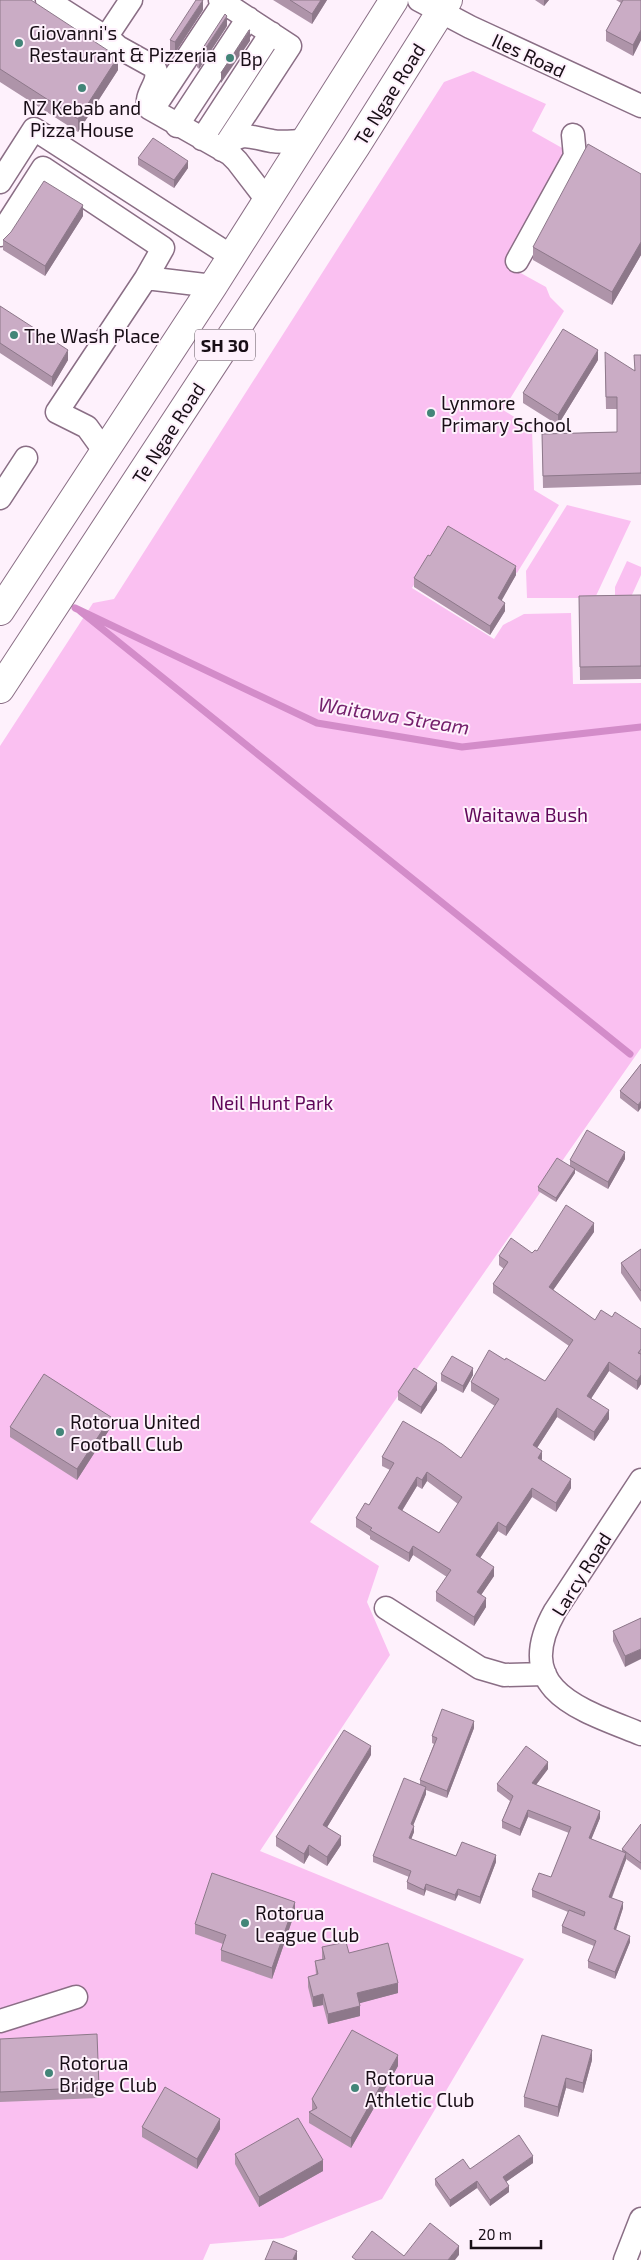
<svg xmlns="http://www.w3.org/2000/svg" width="641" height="2260" viewBox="0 0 641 2260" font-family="'Exo 2',sans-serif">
<rect width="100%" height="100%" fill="#fef1fc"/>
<!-- green -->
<path fill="#fac0f1" d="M 473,71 L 546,104 L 532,131 L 571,153 L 506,265 L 546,287 L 550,297 L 564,311 L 503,410 L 532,428 L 534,490 L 559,505 L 517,573 L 448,531 L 412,588 L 494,639 L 503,625 L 524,614 L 571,613 L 573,684 L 641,683 L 641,1048 L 310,1522 L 379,1566 L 367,1602 L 390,1655 L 260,1851 L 524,1959 L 382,2199 L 283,2238 L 210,2244 L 203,2260 L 0,2260 L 0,746 L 93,603 L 114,599 L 444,82 Z
M 567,505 L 631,521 L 595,598 L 527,598 L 526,571 Z
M 627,561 L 641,567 L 641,575 L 631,597 L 615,598 L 615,587 Z"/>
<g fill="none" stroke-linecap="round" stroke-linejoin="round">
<!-- stream -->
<path stroke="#d38cc9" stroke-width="7" d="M 75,608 L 317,723 L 462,747 L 641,727
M 80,611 L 630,1054"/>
<defs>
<path id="minor" d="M 47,0 L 102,35 L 109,33 L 131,0
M 220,0 L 290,46 L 222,150
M 419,0 L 470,27 L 641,106
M 105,35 L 118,47 L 154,67 C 163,82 143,93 149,108 L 230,154 L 237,161 L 267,200
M 155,106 L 224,2
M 177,126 L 248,18
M 202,139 L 271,33
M 224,147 C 244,129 250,138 272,141 C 282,143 293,141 304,141
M 0,182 L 34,129 L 231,256
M 0,235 L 43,168 L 163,248 L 146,278 L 213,286
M 517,261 L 575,156 L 573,135
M 105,452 L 87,427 L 57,412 L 146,278
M 0,498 L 26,458
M 641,1480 L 555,1611 C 510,1691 582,1710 641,1734
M 386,1608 L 480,1668 L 504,1675 L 545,1674
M 0,2021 L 76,1997
M 625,2260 L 641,2219"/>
<path id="highway" d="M 0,611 L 213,286 L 394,0
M 0,689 L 356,146 L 448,0"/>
</defs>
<!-- minor casing -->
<use href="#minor" stroke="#8a6e85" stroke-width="25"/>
<!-- highway casing -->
<use href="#highway" stroke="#8a6e85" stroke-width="30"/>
<!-- minor -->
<use href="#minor" stroke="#fff" stroke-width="22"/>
<!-- highway -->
<use href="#highway" stroke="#fff" stroke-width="28"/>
</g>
<!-- wall -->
<path fill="#ae94a9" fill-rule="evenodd" d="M 0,0 L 118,70 L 78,132 L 0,82 Z
M 273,0 L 327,0 L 312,24 Z
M 535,0 L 549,0 L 544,6 Z
M 616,0 L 641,0 L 641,40 L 633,56 L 606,41 L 606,31 L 621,3 Z
M 203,10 L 175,53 L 170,50 L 170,40 Z
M 227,26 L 199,69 L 197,67 L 197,57 Z
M 138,158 L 188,168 L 174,188 L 138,165 Z
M 641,174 L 641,255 L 612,305 L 533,260 L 533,247 Z
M 83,216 L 45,276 L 3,250 L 3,240 L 11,232 Z
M 0,306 L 68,360 L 52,387 L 0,353 Z
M 641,355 L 641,485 L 543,488 L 542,434 L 617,432 L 617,409 L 606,409 L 605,365 L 634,371 Z
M 598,360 L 558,425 L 523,403 L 523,393 Z
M 430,556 L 516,575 L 501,600 L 505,611 L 490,635 L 414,587 L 414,578 Z
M 641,595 L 641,679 L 580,680 L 579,596 Z
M 641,1064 L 638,1112 L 620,1098 L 620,1091 Z
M 625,1159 L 608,1189 L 575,1170 L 575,1173 L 556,1202 L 538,1191 L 538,1187 L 570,1166 L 570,1160 Z
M 594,1232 L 553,1290 L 595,1320 L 612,1317 L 641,1329 L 641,1384 L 637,1390 L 609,1371 L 591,1398 L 609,1419 L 594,1441 L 557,1417 L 537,1448 L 542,1461 L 571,1488 L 556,1512 L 532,1497 L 506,1536 L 498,1531 L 480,1558 L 494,1576 L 481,1595 L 486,1607 L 474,1626 L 436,1601 L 436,1592 L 447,1577 L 413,1555 L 409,1562 L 370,1539 L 370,1536 L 356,1527 L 356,1518 L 369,1505 L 390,1470 L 382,1466 L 382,1457 L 461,1458 L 495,1406 L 471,1391 L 471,1382 L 505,1360 L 545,1381 L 569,1346 L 493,1293 L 493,1284 L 504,1269 L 499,1265 L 499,1256 L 532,1253 L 537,1251 ZM 427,1481 L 458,1504 L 439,1533 L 402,1511 L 417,1486 L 422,1489 Z
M 641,1249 L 641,1302 L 621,1273 L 621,1263 Z
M 441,1374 L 473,1375 L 463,1393 L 441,1381 Z
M 437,1390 L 421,1414 L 398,1400 L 398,1392 Z
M 10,1427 L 111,1427 L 77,1480 L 10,1437 Z
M 641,1618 L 625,1667 L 613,1641 L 613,1631 Z
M 474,1728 L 447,1798 L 426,1790 L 426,1794 L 413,1825 L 414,1832 L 411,1839 L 456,1856 L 496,1862 L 480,1904 L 458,1895 L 455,1901 L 426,1890 L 424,1896 L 407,1889 L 407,1882 L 409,1877 L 373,1862 L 373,1856 L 420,1785 L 420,1780 L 434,1744 L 432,1743 L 432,1736 Z
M 371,1755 L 327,1827 L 341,1845 L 327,1866 L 309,1855 L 304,1864 L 276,1846 L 276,1837 Z
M 548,1769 L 536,1785 L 600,1818 L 591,1839 L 622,1852 L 622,1849 L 641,1824 L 641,1870 L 626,1859 L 612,1898 L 623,1908 L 616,1930 L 630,1942 L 615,1979 L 588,1968 L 588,1961 L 594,1946 L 562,1933 L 562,1926 L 568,1912 L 532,1897 L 532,1890 L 551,1877 L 569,1833 L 528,1817 L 520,1836 L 502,1828 L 502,1821 L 510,1801 L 497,1791 L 497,1784 Z
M 295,1912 L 272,1979 L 221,1961 L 221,1950 L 223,1944 L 195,1934 L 195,1924 Z
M 322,1947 L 349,1953 L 398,1993 L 359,2003 L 360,2016 L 328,2024 L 323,2005 L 313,2007 L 308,1987 L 308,1977 L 316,1975 L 315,1961 L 322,1959 Z
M 0,2039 L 99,2087 L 99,2098 L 0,2102 Z
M 592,2060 L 583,2093 L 566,2088 L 558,2117 L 524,2107 L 524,2097 Z
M 398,2066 L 351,2148 L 309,2123 L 309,2112 L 312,2110 L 312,2099 Z
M 142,2127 L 220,2129 L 197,2169 L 142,2137 Z
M 235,2154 L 323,2171 L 259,2207 L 235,2164 Z
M 533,2163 L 506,2182 L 509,2192 L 490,2206 L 477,2188 L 450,2207 L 435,2185 L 435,2179 L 470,2169 Z"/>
<!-- shaded-wall -->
<path fill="#8d788a" d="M 203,0 L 203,10 L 175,53 L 175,42 Z
M 321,0 L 327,0 L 312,24 L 312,14 Z
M 544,0 L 549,0 L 544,6 Z
M 227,16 L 227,26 L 199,69 L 199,58 Z
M 250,30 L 250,41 L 221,83 L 221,73 Z
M 641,30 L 641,40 L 633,56 L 633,45 Z
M 118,57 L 118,70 L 78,132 L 78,119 Z
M 188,161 L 188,168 L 174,188 L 174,180 Z
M 83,205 L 83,216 L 45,276 L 45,266 Z
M 641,242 L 641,255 L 612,305 L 612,292 Z
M 68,350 L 68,360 L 52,387 L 52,377 Z
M 598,350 L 598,360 L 558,425 L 558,415 Z
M 516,566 L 516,575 L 498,607 L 498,598 Z
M 505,603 L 505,611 L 490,635 L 490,626 Z
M 641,1101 L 641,1108 L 638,1112 L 638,1105 Z
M 625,1152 L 625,1159 L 608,1189 L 608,1182 Z
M 575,1169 L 575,1173 L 556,1202 L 556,1198 Z
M 594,1223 L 594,1232 L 549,1296 L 549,1287 Z
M 609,1362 L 609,1371 L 587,1405 L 587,1396 Z
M 473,1368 L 473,1375 L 463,1393 L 463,1386 Z
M 641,1375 L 641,1384 L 637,1390 L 637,1381 Z
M 437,1383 L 437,1390 L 421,1414 L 421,1407 Z
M 557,1408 L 557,1417 L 533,1454 L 533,1445 Z
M 609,1410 L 609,1419 L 594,1441 L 594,1432 Z
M 111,1417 L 111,1427 L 77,1480 L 77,1469 Z
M 542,1451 L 542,1460 L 538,1458 Z
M 427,1472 L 427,1481 L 422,1489 L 422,1480 Z
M 417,1477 L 417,1486 L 398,1517 L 398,1508 Z
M 571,1479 L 571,1488 L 556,1512 L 556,1503 Z
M 532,1488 L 532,1497 L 506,1536 L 506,1527 Z
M 498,1522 L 498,1531 L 476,1564 L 476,1555 Z
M 413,1546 L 413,1555 L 409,1562 L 409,1553 Z
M 494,1567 L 494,1576 L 477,1601 L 477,1592 Z
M 486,1598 L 486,1607 L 474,1626 L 474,1617 Z
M 641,1649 L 641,1659 L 625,1667 L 625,1656 Z
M 474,1721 L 474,1728 L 447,1798 L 447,1791 Z
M 371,1746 L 371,1755 L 323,1834 L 323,1825 Z
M 548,1762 L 548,1769 L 532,1790 L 532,1783 Z
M 426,1787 L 426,1794 L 411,1831 L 411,1824 Z
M 528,1810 L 528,1817 L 520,1836 L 520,1829 Z
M 600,1811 L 600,1818 L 589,1845 L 589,1838 Z
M 414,1826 L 414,1832 L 409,1845 L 409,1838 Z
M 341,1836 L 341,1845 L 327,1866 L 327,1857 Z
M 309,1845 L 309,1855 L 304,1864 L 304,1854 Z
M 626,1853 L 626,1860 L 609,1904 L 609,1897 Z
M 496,1855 L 496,1862 L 480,1904 L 480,1897 Z
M 426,1884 L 426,1890 L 424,1896 L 424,1890 Z
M 458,1889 L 458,1895 L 455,1901 L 455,1895 Z
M 295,1902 L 295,1912 L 272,1979 L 272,1968 Z
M 623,1902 L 623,1908 L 614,1935 L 614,1929 Z
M 630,1936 L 630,1942 L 615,1979 L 615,1972 Z
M 398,1983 L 398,1993 L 357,2004 L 357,1993 Z
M 323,1994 L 323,2005 L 313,2007 L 313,1997 Z
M 360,2006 L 360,2016 L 328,2024 L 328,2014 Z
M 592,2050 L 592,2060 L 583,2093 L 583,2083 Z
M 398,2055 L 398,2066 L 351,2148 L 351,2138 Z
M 566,2078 L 566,2088 L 558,2117 L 558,2107 Z
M 220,2119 L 220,2129 L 197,2169 L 197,2159 Z
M 533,2156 L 533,2163 L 503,2184 L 503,2177 Z
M 323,2160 L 323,2171 L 259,2207 L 259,2197 Z
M 477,2181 L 477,2188 L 450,2207 L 450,2200 Z
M 509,2186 L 509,2192 L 490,2206 L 490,2200 Z
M 459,2246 L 459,2255 L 455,2260 L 448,2260 Z
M 297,2251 L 297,2260 L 293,2259 Z"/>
<!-- building -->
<path fill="#caacc5" stroke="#8d788a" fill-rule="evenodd" d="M 0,0 L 31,0 L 118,57 L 78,119 L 0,69 Z
M 196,0 L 203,0 L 175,42 L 170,40 Z
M 290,0 L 321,0 L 312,14 Z
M 623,0 L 641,0 L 641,30 L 633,45 L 606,31 Z
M 225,14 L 227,16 L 199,58 L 197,57 Z
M 249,30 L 250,30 L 221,73 Z
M 153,138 L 188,161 L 174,180 L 138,158 Z
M 588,144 L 641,174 L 641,242 L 612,292 L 533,247 Z
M 44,181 L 83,205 L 45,266 L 3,240 L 11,232 Z
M 0,306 L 68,350 L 52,377 L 0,343 Z
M 563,329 L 598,350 L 558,415 L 523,393 Z
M 605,352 L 635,371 L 634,355 L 641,355 L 641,473 L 543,476 L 542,434 L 617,432 L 617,397 L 606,397 Z
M 448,526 L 516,566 L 498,598 L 505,603 L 490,626 L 414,578 L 428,555 L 430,556 Z
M 641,595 L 641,666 L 580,667 L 579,596 Z
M 641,1064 L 641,1101 L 638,1105 L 620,1091 Z
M 587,1130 L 625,1152 L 608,1182 L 570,1160 Z
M 557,1158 L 575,1169 L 556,1198 L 538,1187 Z
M 566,1205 L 594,1223 L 549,1287 L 595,1320 L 601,1310 L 612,1317 L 615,1312 L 641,1329 L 641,1349 L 638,1353 L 641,1354 L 641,1375 L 637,1381 L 609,1362 L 587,1396 L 609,1410 L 594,1432 L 557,1408 L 533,1445 L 542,1451 L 538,1458 L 571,1479 L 556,1503 L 532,1488 L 506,1527 L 498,1522 L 476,1555 L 494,1567 L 477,1592 L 486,1598 L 474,1617 L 436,1592 L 451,1570 L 413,1546 L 409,1553 L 370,1530 L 372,1528 L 356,1518 L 365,1503 L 369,1505 L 394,1463 L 382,1457 L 403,1421 L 442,1444 L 461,1458 L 499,1399 L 471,1382 L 489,1350 L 505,1360 L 506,1358 L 545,1381 L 573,1340 L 493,1284 L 508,1262 L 499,1256 L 511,1238 L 532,1253 L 535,1250 L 537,1251 ZM 427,1472 L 462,1497 L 439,1533 L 398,1508 L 417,1477 L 422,1480 Z
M 641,1249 L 641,1291 L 621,1263 Z
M 452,1356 L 473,1368 L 463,1386 L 441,1374 Z
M 414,1368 L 437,1383 L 421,1407 L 398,1392 Z
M 44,1374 L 111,1417 L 77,1469 L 10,1427 Z
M 641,1618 L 641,1649 L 625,1656 L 613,1631 Z
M 442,1709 L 474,1721 L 447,1791 L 420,1780 L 437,1738 L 432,1736 Z
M 344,1730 L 371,1746 L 323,1825 L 341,1836 L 327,1857 L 309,1845 L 304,1854 L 276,1837 Z
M 526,1746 L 548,1762 L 532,1783 L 600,1811 L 589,1838 L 626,1853 L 609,1897 L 623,1902 L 614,1929 L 630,1936 L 615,1972 L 588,1961 L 596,1941 L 562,1926 L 569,1910 L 584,1916 L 585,1912 L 532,1890 L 539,1873 L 551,1877 L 571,1827 L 528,1810 L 520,1829 L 502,1821 L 513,1796 L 497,1784 Z
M 404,1778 L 426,1787 L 411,1824 L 414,1826 L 409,1838 L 456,1856 L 462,1842 L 496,1855 L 480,1897 L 458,1889 L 455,1895 L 426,1884 L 424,1890 L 407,1882 L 411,1871 L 373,1856 Z
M 641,1824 L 641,1863 L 622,1849 Z
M 212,1873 L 295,1902 L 272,1968 L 221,1950 L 226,1935 L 195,1924 Z
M 346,1942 L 349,1953 L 388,1943 L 398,1983 L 357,1993 L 360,2006 L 328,2014 L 323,1994 L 313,1997 L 308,1977 L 318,1974 L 315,1961 L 325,1959 L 322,1947 Z
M 352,2030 L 398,2055 L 351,2138 L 309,2112 L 317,2108 L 312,2099 Z
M 97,2034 L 99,2087 L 0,2092 L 0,2039 Z
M 542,2035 L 592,2050 L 583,2083 L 566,2078 L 558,2107 L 524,2097 Z
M 165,2087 L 220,2119 L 197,2159 L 142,2127 Z
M 298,2118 L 323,2160 L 259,2197 L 235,2154 Z
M 519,2135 L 533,2156 L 503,2177 L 509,2186 L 490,2200 L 477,2181 L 450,2200 L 435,2179 L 463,2159 L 470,2169 Z
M 430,2223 L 459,2246 L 448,2260 L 356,2260 L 352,2257 L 372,2231 L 404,2256 Z
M 273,2241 L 297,2251 L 293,2259 L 297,2260 L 265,2260 Z"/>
<!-- markers -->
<g fill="#428578" stroke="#fef1fc" stroke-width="2">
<circle cx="19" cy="43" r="5"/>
<circle cx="230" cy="58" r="5"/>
<circle cx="82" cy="88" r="5"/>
<circle cx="14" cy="335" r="5"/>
<circle cx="431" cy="413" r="5"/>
<circle cx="60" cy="1432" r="5"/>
<circle cx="245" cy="1923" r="5"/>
<circle cx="49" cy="2073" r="5"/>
<circle cx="355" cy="2088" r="5"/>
</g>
<g text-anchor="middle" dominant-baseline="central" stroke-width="4" stroke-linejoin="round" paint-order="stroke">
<!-- shield labels -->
<rect fill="#fef1fc" stroke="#5d525b" stroke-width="1" x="195" y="329.5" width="60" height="31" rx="4"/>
<g font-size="18" font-weight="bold" fill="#180e16">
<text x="225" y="345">SH 30</text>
</g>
<!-- poi labels -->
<g font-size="19" fill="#180e16" stroke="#fef1fc" text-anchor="start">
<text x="29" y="32">Giovanni's<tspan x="29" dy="22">Restaurant &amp; Pizzeria</tspan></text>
<text x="240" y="58">Bp</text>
<text x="82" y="107" text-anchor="middle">NZ Kebab and<tspan x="82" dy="22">Pizza House</tspan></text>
<text x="24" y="335">The Wash Place</text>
<text x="441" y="402">Lynmore<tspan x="441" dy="22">Primary School</tspan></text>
<text x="70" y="1421">Rotorua United<tspan x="70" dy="22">Football Club</tspan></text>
<text x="255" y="1912">Rotorua<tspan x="255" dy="22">League Club</tspan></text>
<text x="59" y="2062">Rotorua<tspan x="59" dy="22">Bridge Club</tspan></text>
<text x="365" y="2077">Rotorua<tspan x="365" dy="22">Athletic Club</tspan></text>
</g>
<!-- street labels -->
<g font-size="19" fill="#180e16" stroke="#fef1fc">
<text transform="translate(529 55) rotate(25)">Iles Road</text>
<text transform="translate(389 94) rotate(-58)">Te Ngae Road</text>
<text transform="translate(168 433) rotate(-57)">Te Ngae Road</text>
<text transform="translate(581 1574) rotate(-58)">Larcy Road</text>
</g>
<!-- park labels -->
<g font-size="19" fill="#600759" stroke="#fef1fc">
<text x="526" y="814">Waitawa Bush</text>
<text x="272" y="1102">Neil Hunt Park</text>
</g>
<!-- water labels -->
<g font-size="20" font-style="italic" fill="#74206c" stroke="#fef1fc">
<text transform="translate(394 715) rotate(9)">Waitawa Stream</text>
</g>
</g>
<!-- scale -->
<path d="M471 2240v8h70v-8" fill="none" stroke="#180e16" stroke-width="2.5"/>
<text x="478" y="2240" font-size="15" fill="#180e16" stroke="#fef1fc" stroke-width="4" paint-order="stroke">20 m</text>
</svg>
